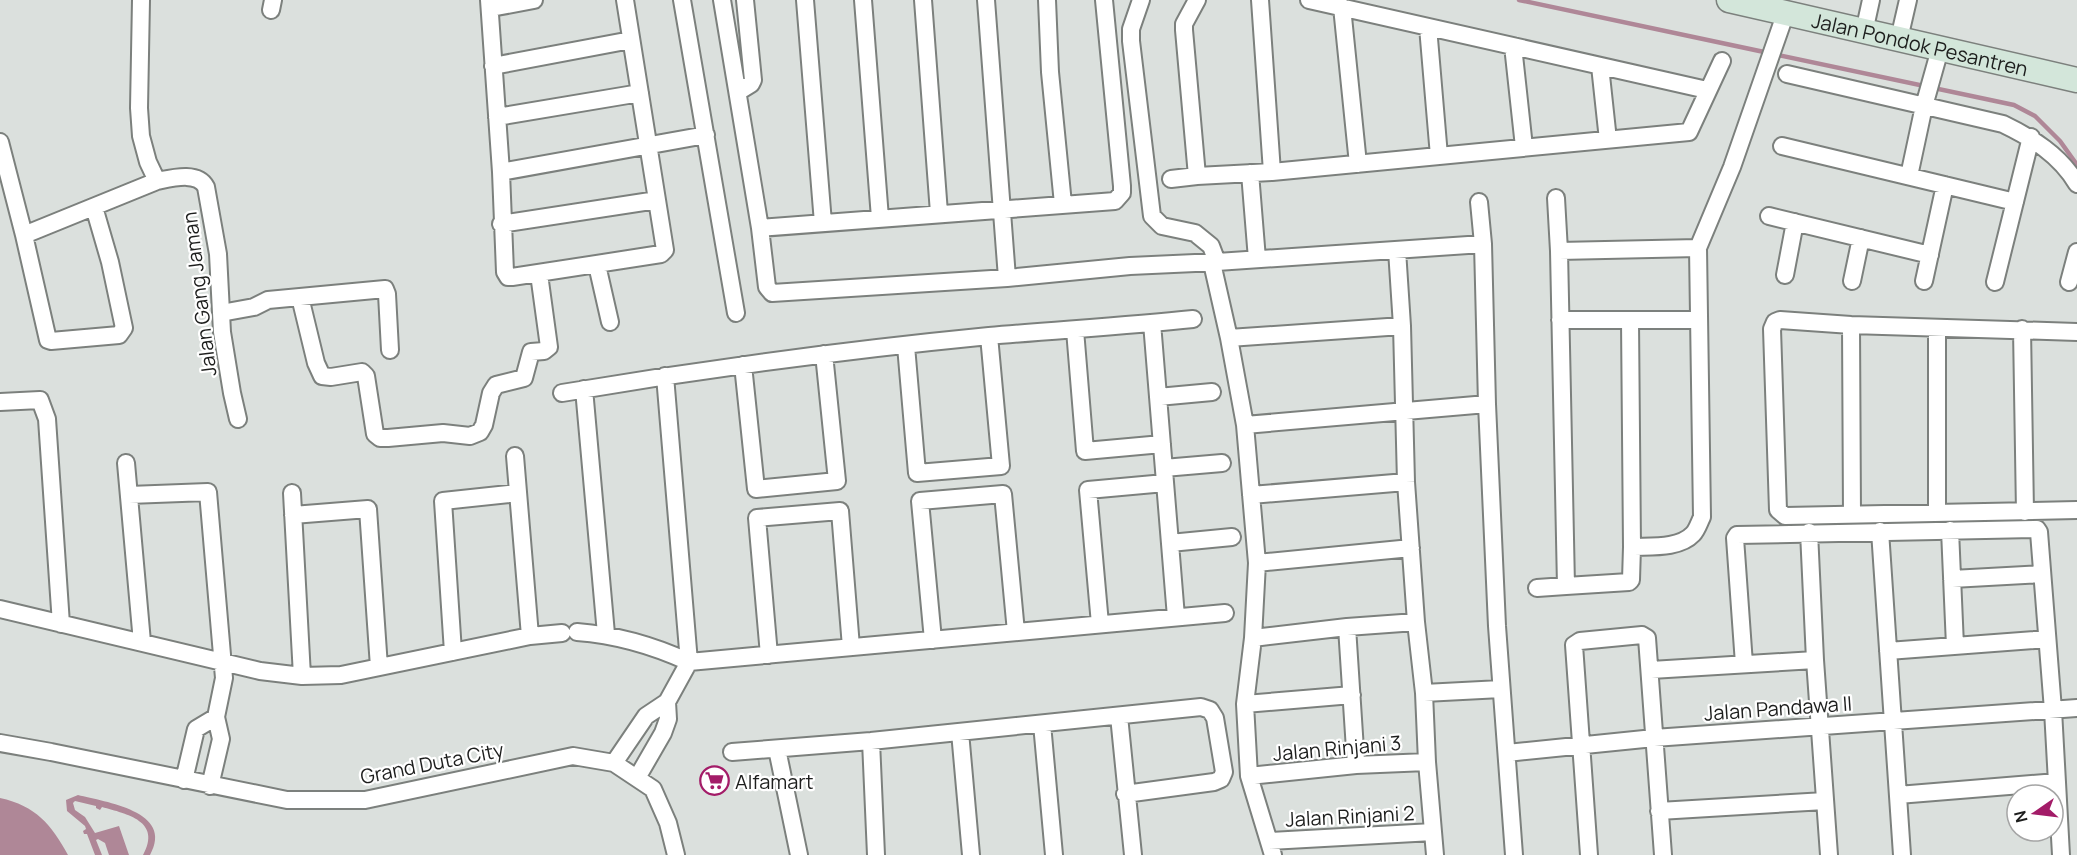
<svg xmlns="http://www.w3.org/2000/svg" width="2077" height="855" viewBox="0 0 2077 855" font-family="Manrope,sans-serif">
<rect width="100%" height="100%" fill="#dbe0dd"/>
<!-- water -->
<path fill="#af8797" d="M 78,795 C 105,802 175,811 150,855 L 143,855 C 162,821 127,814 102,807 L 100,810 L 96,808 L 96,806 L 75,801 L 73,803 L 75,810 L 85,817 L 95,833 L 119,826 L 129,855 L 109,855 L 105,843 L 98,839 L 96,840 L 102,855 L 95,855 L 87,834 L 84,834 L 83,831 L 86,829 L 85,826 L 67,811 L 66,800 Z
M 0,798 C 36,806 51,824 68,855 L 0,855 Z"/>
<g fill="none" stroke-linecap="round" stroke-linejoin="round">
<!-- stream -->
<path stroke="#af8797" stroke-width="4.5" d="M 1519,0 L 2014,105 L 2035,116 L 2060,141 L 2077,165"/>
<defs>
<path id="street" d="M 141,0 L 139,108 L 141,136 L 148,162 L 157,181 C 172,178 198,171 206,187 L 218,254 L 222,332 L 232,393 L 238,419
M 489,0 L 501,172 L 505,272 L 508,277 L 512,277 L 661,254 L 665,250 L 625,0
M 682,0 L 736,313
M 722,0 L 760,228 L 767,287 L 772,293 L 1007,278 L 1130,266 L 1217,262 L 1483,244 L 1487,404 L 1497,626 L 1514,855
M 805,0 L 823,223
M 863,0 L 880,218
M 923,0 L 939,213
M 986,0 L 1007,278
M 1047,0 L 1050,72 L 1063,204
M 1141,0 L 1131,29 L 1131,41 L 1152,216 L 1162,226 L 1195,233 L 1211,246 L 1217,262
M 1197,0 L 1184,24 L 1184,30 L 1197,176 L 1272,172 L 1689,132 L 1722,61
M 1260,0 L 1272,172
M 1309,0 L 1707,90
M 1342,7 L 1358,164
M 491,8 L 534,0
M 271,10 L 273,0
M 1428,27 L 1439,156
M 1864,32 L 1871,0
M 1899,39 L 1908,0
M 1513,46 L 1524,147
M 493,66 L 631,40
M 1600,66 L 1608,140
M 1787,74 L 2003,124 C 2032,138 2060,155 2077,184
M 738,92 L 751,84 L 753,80 L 745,0
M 497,117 L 640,93
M 0,142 L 24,235 L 157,181
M 1782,146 L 2015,202
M 501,172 L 706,135
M 1250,173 L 1257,259
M 1909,176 L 1924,106 L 1940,49
M 1171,179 L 1197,176
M 1556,198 L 1559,251 L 1566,586 L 1629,582 L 1631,580 L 1632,547 L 1630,321
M 1479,202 L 1483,244
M 1769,216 L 1930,255
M 501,224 L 657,200
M 760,228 L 1115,201 L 1122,193 L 1122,186 L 1104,0
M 24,235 L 48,340 L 51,341 L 119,335 L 124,328 L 110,262 L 94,207
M 1397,250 L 1402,326 L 1406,482 L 1416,622 L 1424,693 L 1427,762 L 1435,855
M 1559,251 L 1698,248 L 1732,167 L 1786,12
M 1212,263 L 1229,338 L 1245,425 L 1257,563 L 1253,638 L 1245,704 L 1249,776 L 1273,855
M 597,265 L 610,322
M 1785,275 L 1795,222
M 1852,281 L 1861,238
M 1924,281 L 1945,185
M 1995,282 L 2031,137
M 2069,282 L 2077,252
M 300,297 L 316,363 L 322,376 L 331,377 L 362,372 L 366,376 L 375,434 L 380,438 L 388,438 L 443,433 L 470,436 L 480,432 L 484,425 L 491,393 L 496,385 L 524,378 L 531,352 L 544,351 L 549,347 L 539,274
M 221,313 L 254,307 L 268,300 L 385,289 L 387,294 L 390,350
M 1560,320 L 1699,320
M 1152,323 L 1176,617
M 1851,325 L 1852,514
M 2022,329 L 2025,512
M 1075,330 L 1085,451 L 1162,444
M 2077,332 L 1851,325 L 1780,320 L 1775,322 L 1772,329 L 1778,510 L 1785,516 L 2077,510
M 1229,338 L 1402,326
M 906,346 L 917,473 L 1001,466 L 989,336
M 743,365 L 756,489 L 837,481 L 824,354
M 584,389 L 606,634
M 562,393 C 704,369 846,350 989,336 C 1057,330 1125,326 1193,319
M 1158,397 L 1212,392
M 0,402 L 40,400 L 47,419 L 61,624
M 1245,425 L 1487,404
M 515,456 L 530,636
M 126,463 L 142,642
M 1164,468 L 1222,463
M 292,493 L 302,676
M 129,495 L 208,492 L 224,678 L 216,717 L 221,739 L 210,786
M 1251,495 L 1406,482
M 1937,513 L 1937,328
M 293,515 L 368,509 L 379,667
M 1950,530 L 1955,646
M 1880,531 L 1902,855
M 1809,532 L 1815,660 L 1829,855
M 1170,543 L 1232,537
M 1632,547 C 1650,546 1679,549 1693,534 C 1697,530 1699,523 1702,517 L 1698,248
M 1257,563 L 1411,548
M 1952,579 L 2041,574
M 1537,588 L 1566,586
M 0,609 L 260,671 L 302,676 L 341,675 L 530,636 L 562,633
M 1100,624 L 1088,490 L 1165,483
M 1347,627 L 1356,765
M 577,632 C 618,635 652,645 689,662 L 1225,613
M 1253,638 L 1347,627 L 1416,622
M 933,640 L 920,501 L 1003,494 L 1016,632
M 1888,651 L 2047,639
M 453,652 L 443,501 L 518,493
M 769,655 L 757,518 L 840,511 L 851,647
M 1744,664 L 1735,538 L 1737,535 L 2037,529 L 2039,532 L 2053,710 L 2061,855
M 1651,670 L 1815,660
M 1424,693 L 1501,689
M 1245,704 L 1352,695
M 1119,716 L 1133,855
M 1042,724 L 1054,855
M 960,732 L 971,855
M 871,741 L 876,855
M 0,743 L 51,752 L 287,800 L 365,800 L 573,756 L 614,763 L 653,789 L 668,823 L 676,855
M 777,749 L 799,855
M 732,752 L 871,741 L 1201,707 L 1210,710 L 1215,718 L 1224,772 L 1221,779 L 1214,782 L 1125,794
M 1507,753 L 1654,738 L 2077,708
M 614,763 L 646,716 L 667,702 L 689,662 L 665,376
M 1249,776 L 1356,765 L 1427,762
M 637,778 L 663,733 L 668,719 L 667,702
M 184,780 L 196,729 L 216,717
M 1898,795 L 2057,782
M 1659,811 L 1825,801
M 1269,841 L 1433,832
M 1589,855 L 1574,645 L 1580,641 L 1642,635 L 1647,638 L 1663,855"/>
<g id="secondary">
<path id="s1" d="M 1729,0 L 2077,80"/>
</g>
</defs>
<!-- street casing -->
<use href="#street" stroke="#7c807d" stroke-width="20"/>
<!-- secondary casing -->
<use href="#secondary" stroke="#7c807d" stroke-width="27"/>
<!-- street -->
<use href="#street" stroke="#fff" stroke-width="16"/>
<!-- secondary -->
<use href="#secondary" stroke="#d3e6da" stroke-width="24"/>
</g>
<!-- icons -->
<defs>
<symbol id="supermarket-ring" viewBox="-11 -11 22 22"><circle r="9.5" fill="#fff" stroke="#a31c68" stroke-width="1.5"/><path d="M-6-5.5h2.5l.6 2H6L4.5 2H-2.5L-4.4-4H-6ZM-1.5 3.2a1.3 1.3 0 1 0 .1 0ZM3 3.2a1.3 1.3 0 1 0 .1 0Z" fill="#a31c68"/></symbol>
</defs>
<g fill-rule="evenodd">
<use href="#supermarket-ring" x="698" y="764" width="33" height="33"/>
</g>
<g text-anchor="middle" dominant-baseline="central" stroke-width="4.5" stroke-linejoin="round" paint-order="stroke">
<!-- street labels -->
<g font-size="20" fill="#1d1e1d" stroke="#fff">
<text stroke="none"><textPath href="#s1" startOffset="196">Jalan Pondok Pesantren</textPath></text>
<text transform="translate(199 294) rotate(-97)">Jalan Gang Jaman</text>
<text transform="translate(1778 708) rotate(-4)">Jalan Pandawa II</text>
<text transform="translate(1337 748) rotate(-5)">Jalan Rinjani 3</text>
<text transform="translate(432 763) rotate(-11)">Grand Duta City</text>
<text transform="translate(1350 816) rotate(-3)">Jalan Rinjani 2</text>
</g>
<!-- poi labels -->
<g font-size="20" fill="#1d1e1d" stroke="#fff" text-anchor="start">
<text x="735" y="781">Alfamart</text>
</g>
</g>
<!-- north arrow -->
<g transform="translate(2035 813) rotate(256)"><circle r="28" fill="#ffffff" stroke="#a5a5a5" stroke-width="1.5"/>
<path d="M0-4.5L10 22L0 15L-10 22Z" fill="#a31c68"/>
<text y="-9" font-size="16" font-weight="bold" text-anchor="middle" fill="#1d1e1d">N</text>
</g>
</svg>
